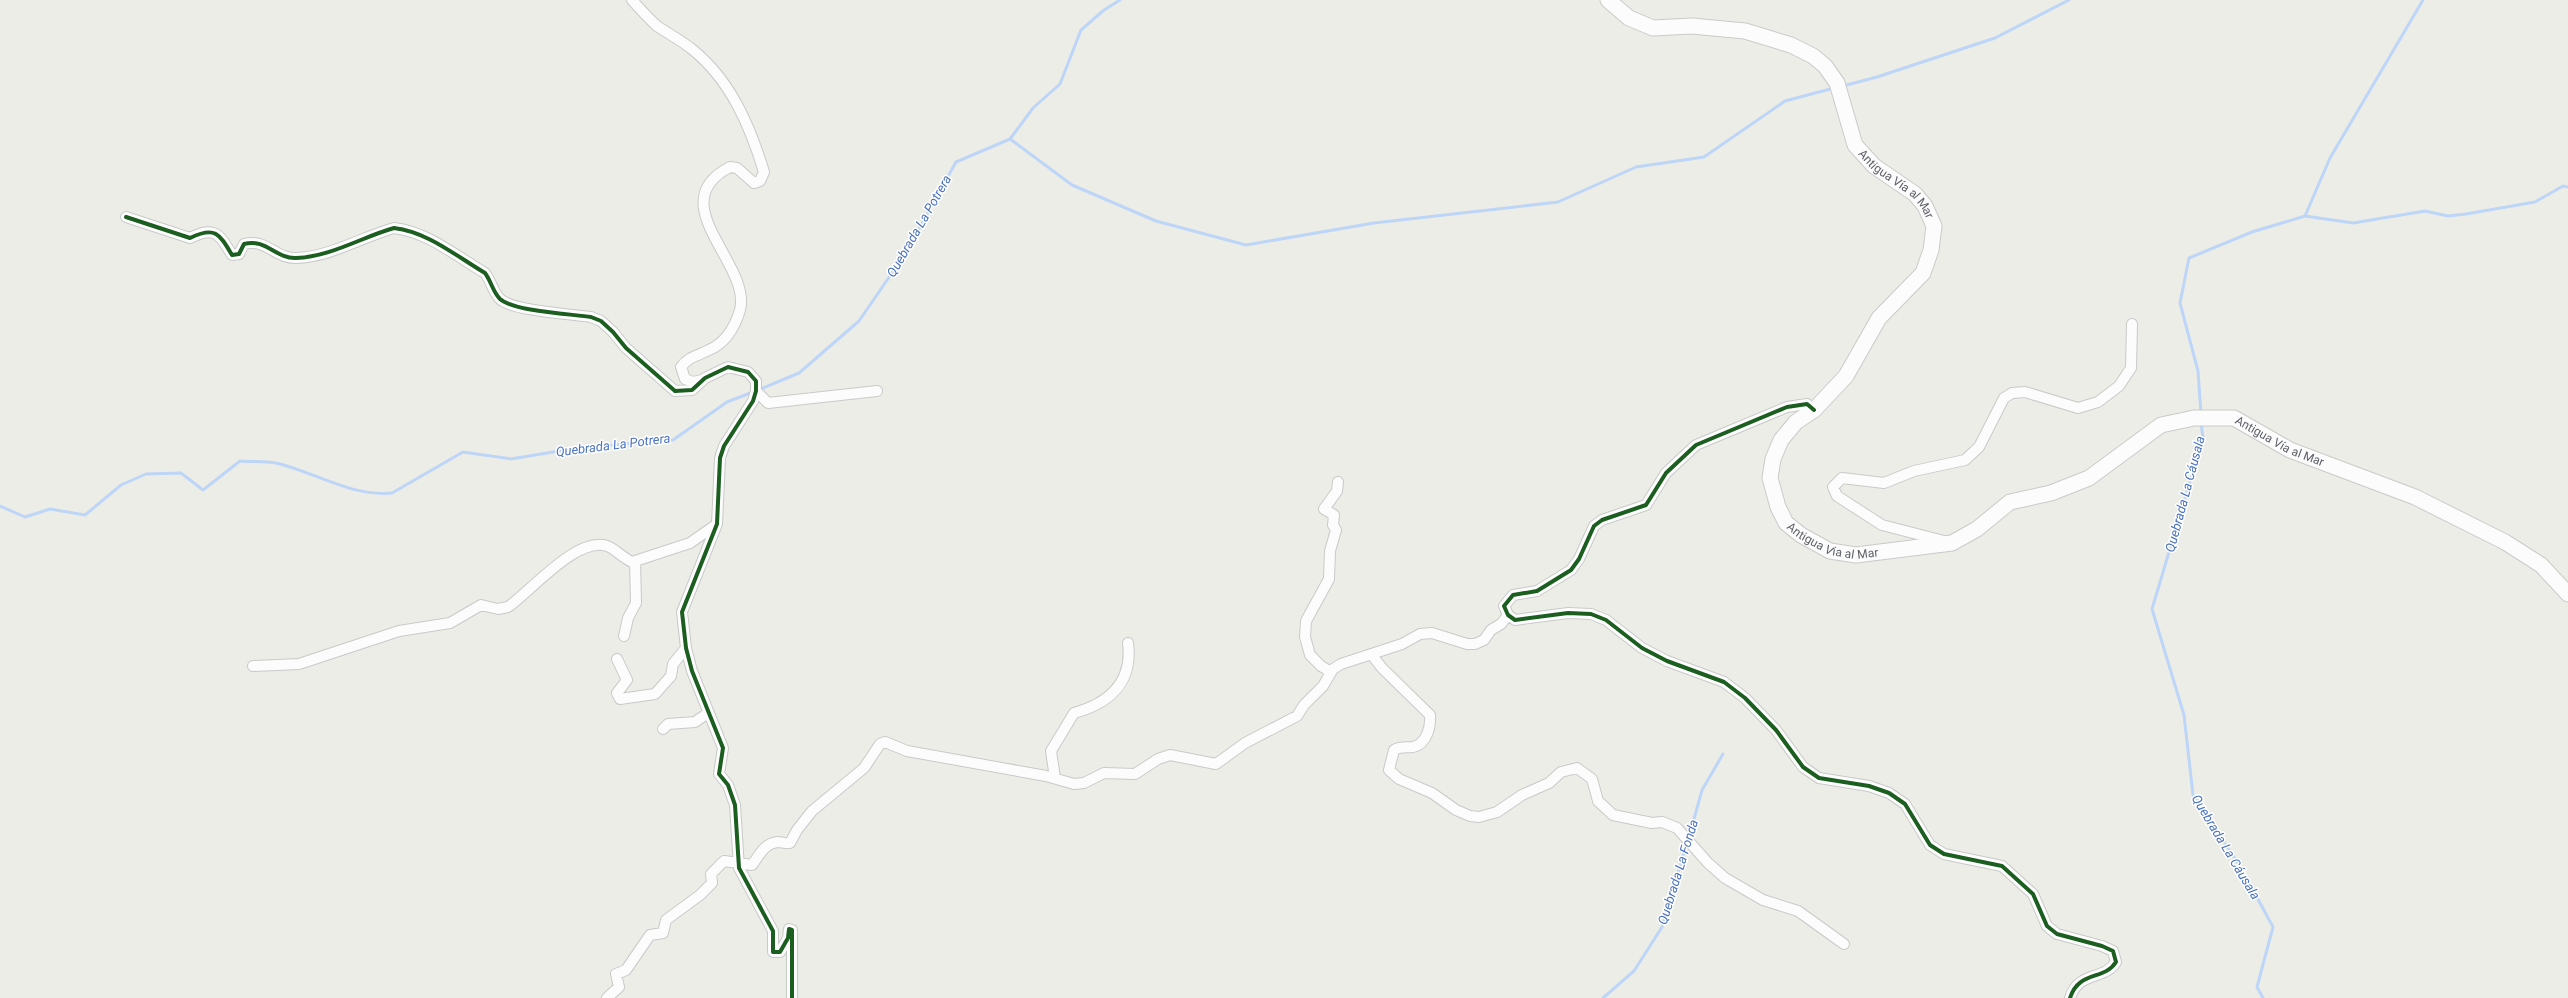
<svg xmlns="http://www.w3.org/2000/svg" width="2568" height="998" viewBox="0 0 2568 998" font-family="Roboto,sans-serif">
<rect width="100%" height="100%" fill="#edede8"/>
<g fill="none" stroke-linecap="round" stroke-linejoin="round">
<!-- stream -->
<path stroke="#bdd5f7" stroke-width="3" d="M 1843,86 L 1877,77 L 1995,38 L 2069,0
M 1010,139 L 1072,185 L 1156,221 L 1246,245 L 1374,223 L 1558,202 L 1636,167 L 1704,157 L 1785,101 L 1834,88
M 2305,216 L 2330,158 L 2423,0
M 758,390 L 799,373 L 859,321 L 905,254 L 956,162 L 1010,139 L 1033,108 L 1060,84 L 1081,30 L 1104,10 L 1120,0
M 2201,414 L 2198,371 L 2180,303 L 2189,258 L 2252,232 L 2305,216 L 2353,223 L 2425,211 L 2448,216 L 2466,214 L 2535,202 L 2563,186 L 2568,187
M 2201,423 L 2203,438 L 2152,609 L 2184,715 L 2193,795 L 2241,868 L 2273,927 L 2257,987 L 2263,998
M 0,506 L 25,517 L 50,509 L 85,515 L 121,485 L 146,474 L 181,473 L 203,490 L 240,461 C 251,462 265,461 276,463 C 315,472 351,497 392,493 L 463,452 L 511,459 L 577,448 L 673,440 L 727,402 L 753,392
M 1689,837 L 1702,790 L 1723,754
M 1603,998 L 1634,971 L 1662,927 L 1687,842"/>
<defs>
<path id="minor" d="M 632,0 C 640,9 648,18 657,26 C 669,34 682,41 693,50 C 731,81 750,126 764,172 L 760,181 L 754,183 L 737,168 L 730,167 C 660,203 752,264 740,310 C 735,327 725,343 709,350 C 699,355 688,357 681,367 L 685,379 L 693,382 L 702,380
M 126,217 L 190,238 C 215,226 219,233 232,255 L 239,254 L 244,244 C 266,238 276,259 296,258 C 330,257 362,237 394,228 C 428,232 456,256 485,273 C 491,281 493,292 500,299 C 513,311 571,314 591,317 L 601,321 L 613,332 L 626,348 L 675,391 L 692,390 L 705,378 L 728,367 L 748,372 L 756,381 L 756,391 L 753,401 L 724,446 L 720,458 L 717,524 L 682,612 L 686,648 L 692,671 L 723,748 L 719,774 L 728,785 L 735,805 L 739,868 L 773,931 L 773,952 L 780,952 L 788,938 L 789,929 L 792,930 L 792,998
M 756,391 L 768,403 L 877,391
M 1814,410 L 1807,404 L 1787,407 L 1696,445 L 1666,473 L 1646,505 L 1602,520 L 1594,526 L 1579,559 L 1571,570 L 1537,591 L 1513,595 L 1504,606 L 1508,615 L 1515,620 L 1568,613 L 1591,614 L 1606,620 L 1642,648 L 1667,661 L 1724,682 L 1745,698 L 1776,730 L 1803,767 L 1819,778 L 1869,786 L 1889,793 L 1905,804 L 1930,845 L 1944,854 L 2002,866 L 2033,894 L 2047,926 L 2057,934 L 2102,946 L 2113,951 L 2116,962 C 2104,981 2079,970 2070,998
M 1944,541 L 1882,525 L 1837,496 L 1833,487 L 1842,478 L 1884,483 L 1914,471 L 1965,460 L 1979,447 L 2004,398 L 2012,393 L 2025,392 L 2078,408 L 2098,402 L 2119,386 L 2131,368 L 2132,324
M 624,636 L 628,618 L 636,603 L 635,561
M 1371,654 L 1382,668 L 1430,715 C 1431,726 1427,744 1413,747 C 1406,748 1401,746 1394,750 L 1389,770 L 1399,779 L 1432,793 L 1456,810 L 1470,816 L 1479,817 L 1497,812 L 1522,795 L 1549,783 L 1561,772 L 1577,768 L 1592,779 L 1598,801 L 1613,815 L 1652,823 L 1662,822 L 1677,828 L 1708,863 L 1725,878 L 1763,900 L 1798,911 L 1844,944
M 617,659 L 627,680 L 617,693 L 620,699 L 655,694 L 671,676 L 673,664 L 686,648
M 253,666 L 299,664 L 399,631 L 450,623 L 481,605 L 498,609 L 508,607 C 531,591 577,536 607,546 C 614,548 623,558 632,562 L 690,543 L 717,524
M 1331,672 L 1321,666 L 1310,655 L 1305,637 L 1306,621 L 1329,579 L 1330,551 L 1336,530 L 1333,525 L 1334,515 L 1324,509 L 1337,491 L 1338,482
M 663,729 L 668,724 L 695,722 L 708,713
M 1055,778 L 1051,751 L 1074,713 C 1110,703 1133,682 1128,643
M 607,998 L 619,987 L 616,974 L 626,970 L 650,935 L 663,933 L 666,920 L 700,895 L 712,883 L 711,874 L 724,861 L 752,865 C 759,856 764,843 778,842 C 782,842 786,844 790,843 L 797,830 L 812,811 L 864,768 L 880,744 L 885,742 L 907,751 L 1046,776 L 1074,784 L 1084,783 L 1104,773 L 1135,774 L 1158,759 L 1170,755 L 1216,764 L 1245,743 L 1297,716 L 1304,705 L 1323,686 L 1333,669 L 1341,664 L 1402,644 L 1420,634 L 1432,633 L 1467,644 L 1475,644 L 1484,640 L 1491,630 L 1501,624 L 1508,615"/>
<g id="secondary">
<path id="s1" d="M 1608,0 L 1629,18 L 1653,28 L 1692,26 L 1745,31 L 1791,45 L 1813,56 L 1825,66 L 1837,83 L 1855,145 L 1874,166 L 1915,194 L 1925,206 L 1934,226 L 1931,250 L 1923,273 L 1879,318 L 1846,376 L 1814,410 L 1796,422 L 1781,440 L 1773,459 L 1770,478 L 1778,507 L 1786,523 L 1801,535 L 1830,551 L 1856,555 L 1952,543 L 1977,529 L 2010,502 L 2051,493 L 2089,478 L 2161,425 L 2194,418 L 2234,418 L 2290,450 L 2415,497 L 2505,542 L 2541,565 L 2568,594"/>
</g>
</defs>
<!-- minor casing -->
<use href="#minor" stroke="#c9cac8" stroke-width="12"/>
<!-- secondary casing -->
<use href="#secondary" stroke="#cacac9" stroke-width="17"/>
<!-- minor -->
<use href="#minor" stroke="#fcfcfc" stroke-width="10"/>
<!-- secondary -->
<use href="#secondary" stroke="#fcfcfc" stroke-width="15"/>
<defs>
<path id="cycleway" d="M 126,217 L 190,238 C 215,226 219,233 232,255 L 239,254 L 244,244 C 266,238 276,259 296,258 C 330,257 362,237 394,228 C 428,232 456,256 485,273 C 491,281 493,292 500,299 C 513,311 571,314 591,317 L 601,321 L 613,332 L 626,348 L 675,391 L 692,390 L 705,378 L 728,367 L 748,372 L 756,381 L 756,391 L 753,401 L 724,446 L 720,458 L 717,524 L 682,612 L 686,648 L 692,671 L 723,748 L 719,774 L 728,785 L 735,805 L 739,868 L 773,931 L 773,952 L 780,952 L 788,938 L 789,929 L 792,930 L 792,998
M 1814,410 L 1807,404 L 1787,407 L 1696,445 L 1666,473 L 1646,505 L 1602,520 L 1594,526 L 1579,559 L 1571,570 L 1537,591 L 1513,595 L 1504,606 L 1508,615 L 1515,620 L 1568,613 L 1591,614 L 1606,620 L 1642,648 L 1667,661 L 1724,682 L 1745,698 L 1776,730 L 1803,767 L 1819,778 L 1869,786 L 1889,793 L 1905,804 L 1930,845 L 1944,854 L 2002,866 L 2033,894 L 2047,926 L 2057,934 L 2102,946 L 2113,951 L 2116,962 C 2104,981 2079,970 2070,998"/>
</defs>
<!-- cycleway casing -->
<use href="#cycleway" stroke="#fff" stroke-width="6"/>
<!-- cycleway -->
<use href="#cycleway" stroke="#1b5e20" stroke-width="4"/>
</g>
<g text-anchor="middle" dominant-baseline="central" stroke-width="3" stroke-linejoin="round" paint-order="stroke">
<!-- street labels -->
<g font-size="12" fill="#5d6066" stroke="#fff">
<text stroke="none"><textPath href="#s1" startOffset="377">Antigua Vía al Mar</textPath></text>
<text stroke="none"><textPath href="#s1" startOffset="1337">Antigua Vía al Mar</textPath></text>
<text stroke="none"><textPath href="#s1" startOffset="845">Antigua Vía al Mar</textPath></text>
</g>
<!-- water labels -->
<g font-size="13" font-style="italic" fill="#4a72c1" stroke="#fff">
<text transform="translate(919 226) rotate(-60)">Quebrada La Potrera</text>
<text transform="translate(613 445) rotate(-7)">Quebrada La Potrera</text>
<text transform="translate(2185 494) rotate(-75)">Quebrada La Cáusala</text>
<text transform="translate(2226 847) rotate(59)">Quebrada La Cáusala</text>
<text transform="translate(1678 872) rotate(-73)">Quebrada La Fonda</text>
</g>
</g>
</svg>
